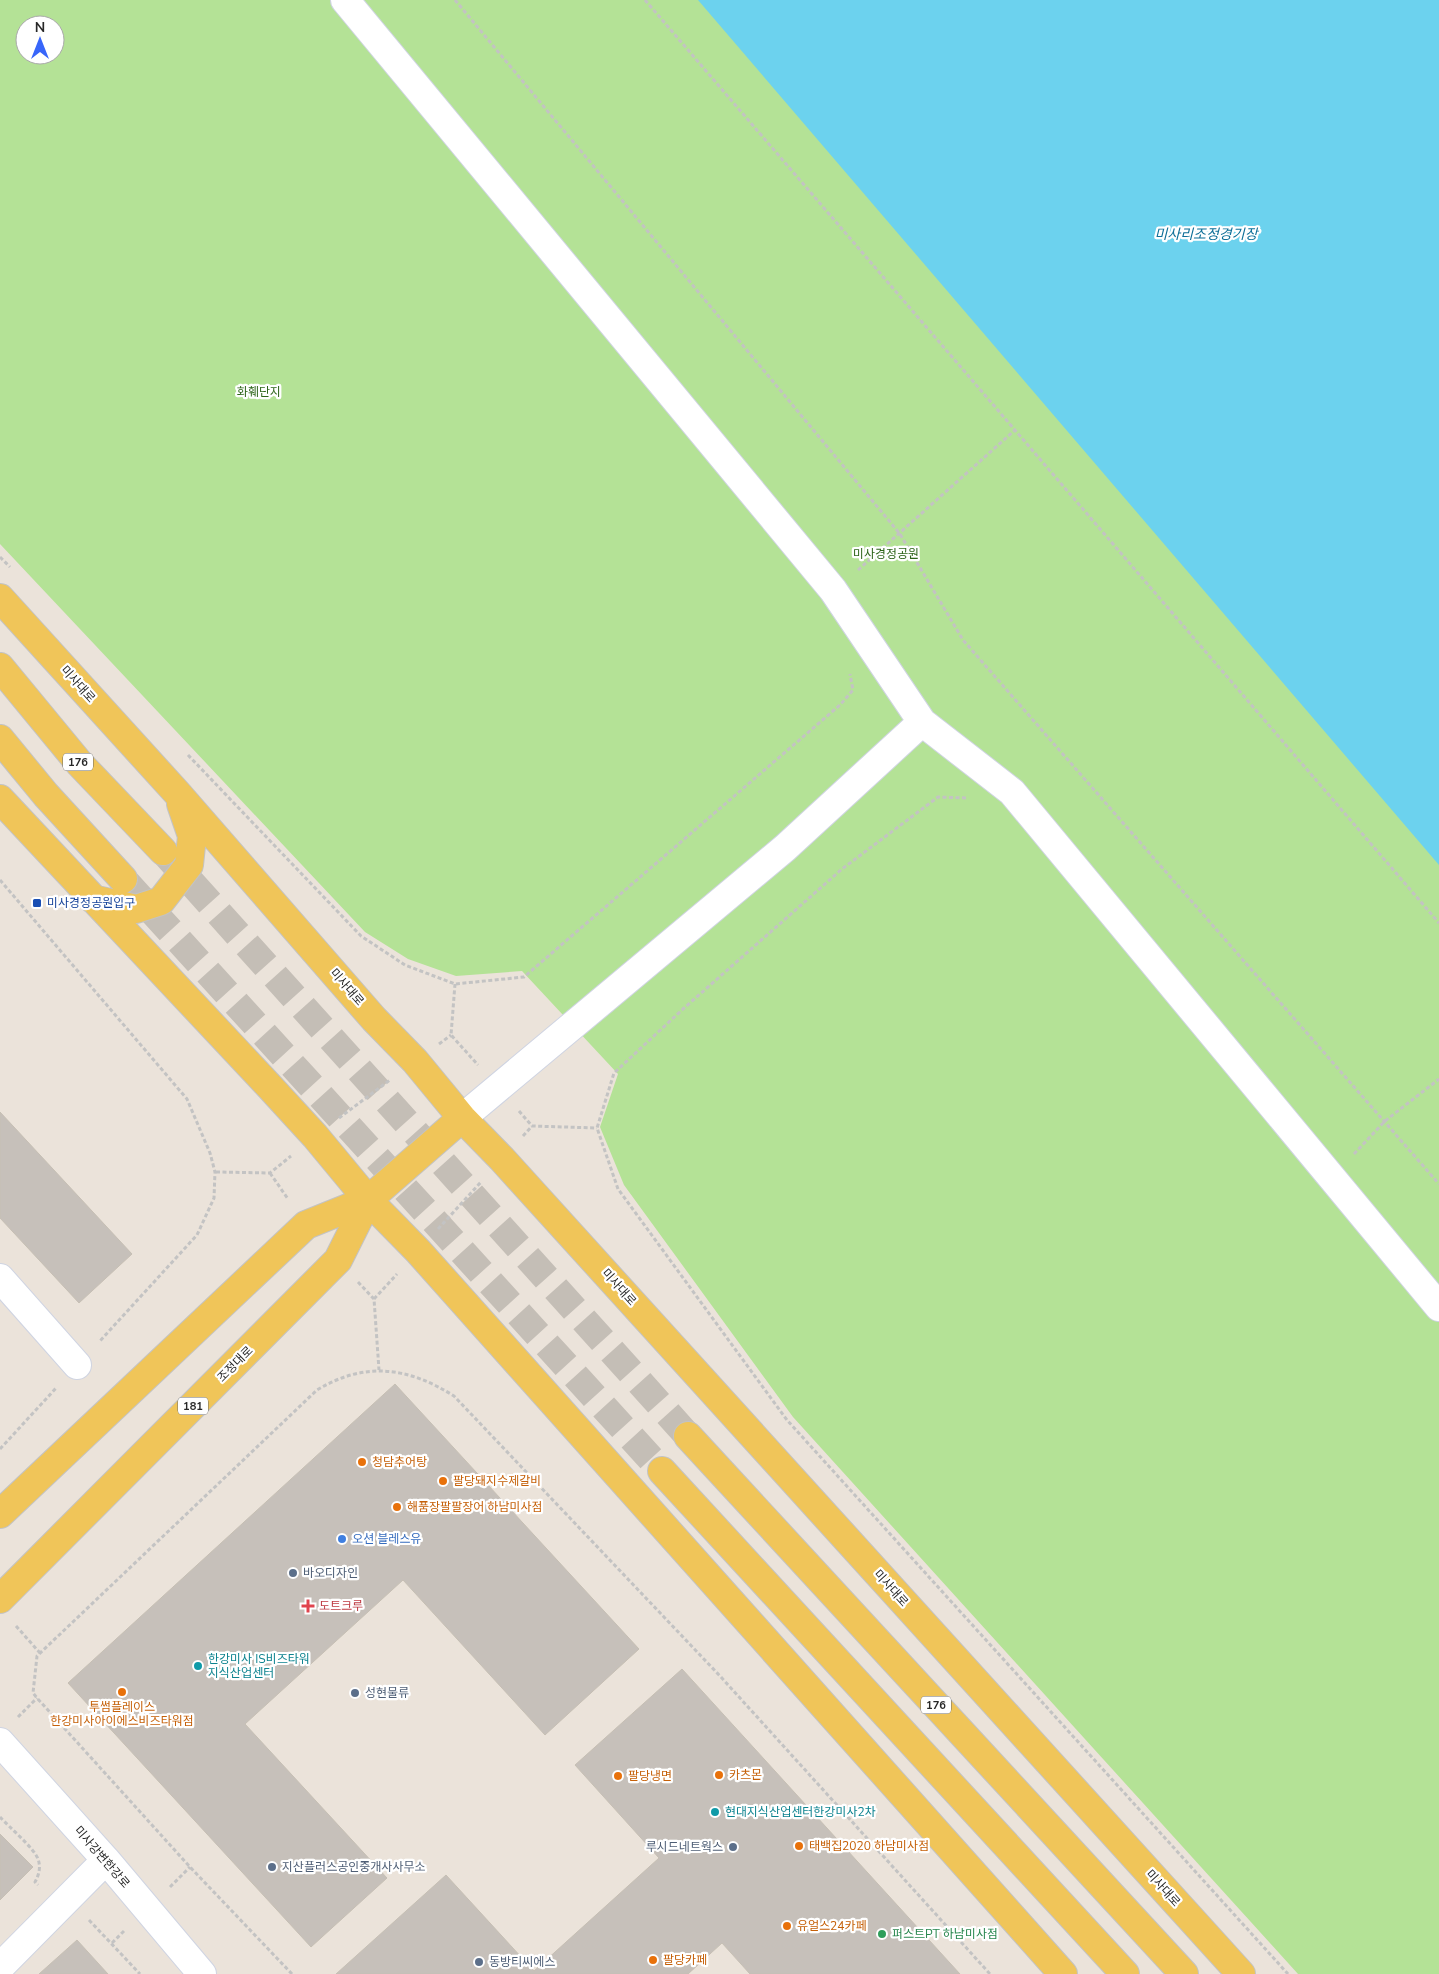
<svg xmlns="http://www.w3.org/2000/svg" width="1439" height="1974" viewBox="0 0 1439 1974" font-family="'Nunito Sans','Noto Sans KR',sans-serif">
<rect width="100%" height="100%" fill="#ebe3da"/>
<!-- green -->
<path fill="#b4e296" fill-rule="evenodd" d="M 0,0 L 1439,0 L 1439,1974 L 1298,1974 L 793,1417 L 624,1185 L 600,1127 L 618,1074 L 522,971 L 456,976 L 408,959 L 365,932 L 0,544 ZM 25,25 L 55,25 L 55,55 L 25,55 Z"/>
<!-- water -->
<path fill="#6cd2ee" d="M 698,0 L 1439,0 L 1439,865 Z"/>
<!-- building -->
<path fill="#c6c0ba" stroke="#c6bfb4" d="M 0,1112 L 132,1254 L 79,1303 L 0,1218 Z
M 395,1384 L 639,1649 L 545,1735 L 403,1580 L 245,1724 L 387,1878 L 311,1947 L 68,1683 Z
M 682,1669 L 960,1974 L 750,1974 L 722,1943 L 688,1974 L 336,1974 L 446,1875 L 534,1971 L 659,1858 L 575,1765 Z
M 0,1834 L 33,1867 L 0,1900 Z
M 77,1940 L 108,1974 L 39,1974 Z"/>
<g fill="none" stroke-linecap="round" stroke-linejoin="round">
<!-- major-tunnel -->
<path stroke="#c4beb6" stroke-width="28" stroke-dasharray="28 14" stroke-linecap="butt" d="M 163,851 L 688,1436
M 123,879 L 662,1471"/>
<defs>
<path id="minor" d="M 345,0 L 833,590 L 922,722 L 1012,792 L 1439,1307
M 462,1118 L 785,848 L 922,722
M 0,1278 L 77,1365
M 0,1742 L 106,1860 L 202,1974
M 0,1967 L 106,1860"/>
<path id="major" d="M 0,598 L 178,794 L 374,1019 L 415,1061 L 462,1118 L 502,1159 L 1241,1974
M 0,667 L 80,764 L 163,851
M 0,739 L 46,795 L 123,879
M 0,799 L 270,1087 L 315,1136 L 368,1200 L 418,1251 L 1063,1974
M 93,899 L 136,909 L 161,901 L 189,865 L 192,836 L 181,804
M 688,1436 L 1184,1974
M 662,1471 L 1125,1974
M 0,1514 L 306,1225 L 368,1200 L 462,1118
M 0,1599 L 338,1260 L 368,1200"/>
</defs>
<!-- minor casing -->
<use href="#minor" stroke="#cfd4e2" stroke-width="30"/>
<!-- major casing -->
<use href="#major" stroke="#c3c3c3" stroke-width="30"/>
<!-- path -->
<path stroke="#c3c3c3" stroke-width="3" stroke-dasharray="4 2.5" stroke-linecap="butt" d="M 455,0 L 900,534 L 963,640 L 1439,1184
M 645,0 L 1439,923
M 0,557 L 10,567
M 858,570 L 1015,430
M 188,755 L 361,936 L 405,965 L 455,984 L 524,977 L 840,705 L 853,690 L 850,674
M 966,798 L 938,797 L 842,869 L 683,1009 L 614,1073 L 597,1128 L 618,1189 L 787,1420 L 1288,1974
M 0,880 L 187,1099 L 210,1153 L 215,1172 L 214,1198 L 197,1235 L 99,1342
M 455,984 L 451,1035 L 478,1065
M 439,1044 L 451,1035
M 519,1111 L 532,1126 L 597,1128
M 339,1118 L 390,1080
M 523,1136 L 532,1126
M 1354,1154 L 1385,1121 L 1439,1079
M 216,1172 L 270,1173 L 291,1156
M 270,1173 L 288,1199
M 438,1229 L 481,1182
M 358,1282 L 374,1299 L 379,1370
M 374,1299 L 397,1274
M 0,1449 L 57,1387
M 16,1626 L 40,1653
M 18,1717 L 37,1698
M 0,1817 C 9,1827 34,1848 38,1859 C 41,1867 39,1875 35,1882 L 38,1885
M 170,1887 L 190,1867
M 89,1920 L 140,1974
M 112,1943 L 124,1931
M 292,1974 L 190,1867 L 37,1698 L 33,1693 L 37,1656 L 317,1390 C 365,1361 408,1367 454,1396 L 720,1676 L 990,1974"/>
<!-- minor -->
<use href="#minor" stroke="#fff" stroke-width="28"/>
<!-- major -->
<use href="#major" stroke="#f0c559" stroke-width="28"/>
</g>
<!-- markers -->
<rect fill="#1a4fb4" stroke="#fff" stroke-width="2" x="32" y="898" width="10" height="10" rx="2.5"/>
<g fill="#e8710a" stroke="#fff" stroke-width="2">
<circle cx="362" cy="1462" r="5"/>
<circle cx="443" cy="1481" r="5"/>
<circle cx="397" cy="1507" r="5"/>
<circle cx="122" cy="1692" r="5"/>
<circle cx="719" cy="1775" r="5"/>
<circle cx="618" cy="1776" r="5"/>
<circle cx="799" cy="1846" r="5"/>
<circle cx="787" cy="1926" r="5"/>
<circle cx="653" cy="1960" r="5"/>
</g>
<circle fill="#3f7fe0" stroke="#fff" stroke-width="2" cx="342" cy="1539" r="5"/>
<g fill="#5c6f8a" stroke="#fff" stroke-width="2">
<circle cx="293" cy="1573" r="5"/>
<circle cx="355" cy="1693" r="5"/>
<circle cx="733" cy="1847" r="5"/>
<circle cx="272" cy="1867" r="5"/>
<circle cx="479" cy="1962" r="5"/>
</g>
<path fill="#e0444e" stroke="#fff" stroke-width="2" d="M305.5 1598.5h5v5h5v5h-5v5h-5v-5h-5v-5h5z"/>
<g fill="#0f9aa8" stroke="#fff" stroke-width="2">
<circle cx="198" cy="1666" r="5"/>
<circle cx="715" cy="1812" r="5"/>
</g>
<circle fill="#2e9e5b" stroke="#fff" stroke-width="2" cx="882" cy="1934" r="5"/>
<g text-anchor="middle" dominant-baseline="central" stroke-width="4.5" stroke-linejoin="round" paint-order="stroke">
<!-- shield labels -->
<g fill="#fff" stroke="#686868" stroke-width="1">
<rect x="63" y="753.5" width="30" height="17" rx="4"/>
<rect x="178" y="1397.5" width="30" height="17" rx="4"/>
<rect x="921" y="1696.5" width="30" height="17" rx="4"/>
</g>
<g font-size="11" font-weight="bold" fill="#282828">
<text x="78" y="762">176</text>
<text x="193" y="1406">181</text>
<text x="936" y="1705">176</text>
</g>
<!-- park labels -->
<g font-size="12" fill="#2d6419" stroke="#fff">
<text x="259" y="392">화훼단지</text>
<text x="886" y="554">미사경정공원</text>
</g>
<!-- street labels -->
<g font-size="12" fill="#282828" stroke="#fff">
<text transform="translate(78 684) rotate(48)">미사대로</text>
<text transform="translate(347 987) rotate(49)">미사대로</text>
<text transform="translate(619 1287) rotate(48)">미사대로</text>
<text transform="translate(235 1364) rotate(-45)">조정대로</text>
<text transform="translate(891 1588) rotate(48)">미사대로</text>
<text transform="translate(102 1857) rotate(49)">미사강변한강로</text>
<text transform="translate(1163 1888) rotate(48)">미사대로</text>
</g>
<!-- transit labels -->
<g font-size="12" fill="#164399" stroke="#fff" text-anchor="start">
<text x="47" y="903">미사경정공원입구</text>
</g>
<!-- food labels -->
<g font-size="12" fill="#c56008" stroke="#fff" text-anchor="start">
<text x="372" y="1462">청담추어탕</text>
<text x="453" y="1481">팔당돼지수제갈비</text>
<text x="407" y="1507">해품장팔팔장어 하남미사점</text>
<text x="122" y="1707" text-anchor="middle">투썸플레이스<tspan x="122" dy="14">한강미사아이에스비즈타워점</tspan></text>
<text x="729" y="1775">카츠몬</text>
<text x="628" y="1776">팔당냉면</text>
<text x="809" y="1846">태백집2020 하남미사점</text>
<text x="797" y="1926">유얼스24카페</text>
<text x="663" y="1960">팔당카페</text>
</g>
<!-- shop labels -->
<g font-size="12" fill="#366cbe" stroke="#fff" text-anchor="start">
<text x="352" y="1539">오션 블레스유</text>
</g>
<!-- service labels -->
<g font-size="12" fill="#4e5e75" stroke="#fff" text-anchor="start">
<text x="303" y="1573">바오디자인</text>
<text x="365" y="1693">성현물류</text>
<text x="723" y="1847" text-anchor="end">루시드네트웍스</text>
<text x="282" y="1867">지산플러스공인중개사사무소</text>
<text x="489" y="1962">동방티씨에스</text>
</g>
<!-- health labels -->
<g font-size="12" fill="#be3a42" stroke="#fff" text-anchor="start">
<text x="319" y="1606">도트크루</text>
</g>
<!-- culture labels -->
<g font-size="12" fill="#0d838f" stroke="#fff" text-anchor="start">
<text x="208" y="1659">한강미사 IS비즈타워<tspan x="208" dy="14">지식산업센터</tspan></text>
<text x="725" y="1812">현대지식산업센터한강미사2차</text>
</g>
<!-- leisure labels -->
<g font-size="12" fill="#27864d" stroke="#fff" text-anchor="start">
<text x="892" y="1934">퍼스트PT 하남미사점</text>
</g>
<!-- water labels -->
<g font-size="14" font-style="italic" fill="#0d6f98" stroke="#fff">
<text x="1206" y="234">미사리조정경기장</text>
</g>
</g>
<!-- north arrow -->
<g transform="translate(40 40)"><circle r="24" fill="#ffffff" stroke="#a9a9a9"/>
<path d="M0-4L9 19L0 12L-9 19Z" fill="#3866fa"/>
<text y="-8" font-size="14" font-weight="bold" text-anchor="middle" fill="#282828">N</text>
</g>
</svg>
